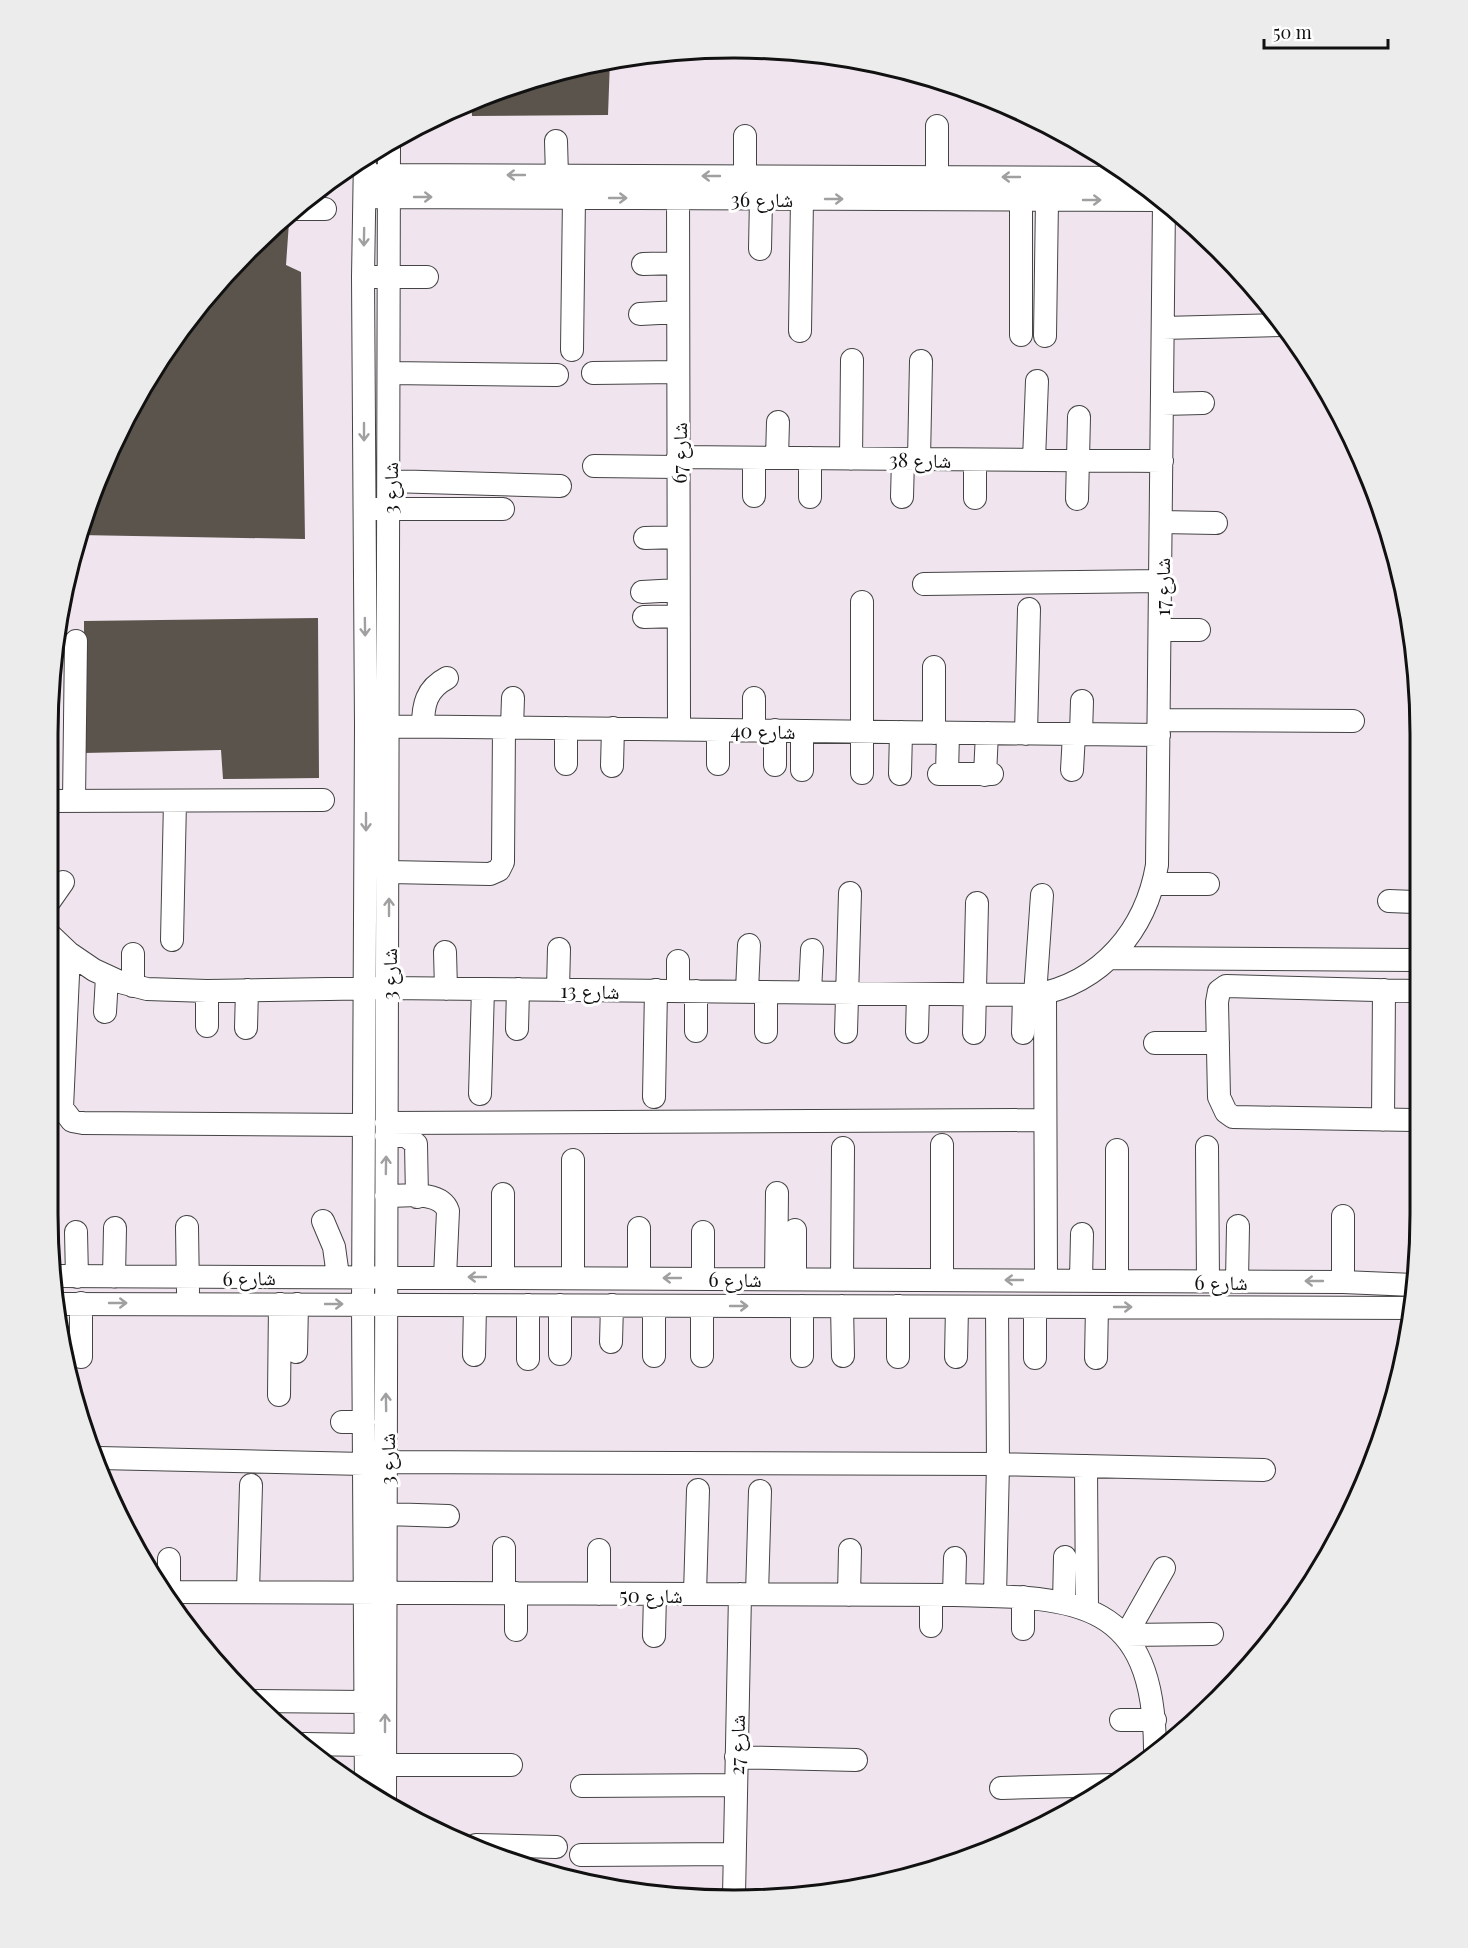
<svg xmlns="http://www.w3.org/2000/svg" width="1468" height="1948" viewBox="0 0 1468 1948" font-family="'Playfair Display','Noto Naskh Arabic',serif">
<rect width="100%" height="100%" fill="#fffef5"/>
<!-- industrial -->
<path fill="#f0e5ef" d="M 734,48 L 867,61 L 996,100 L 1115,163 L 1219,249 L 1304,353 L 1383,513 L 1414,645 L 1414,1304 L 1383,1435 L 1328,1557 L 1250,1667 L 1115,1784 L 955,1863 L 779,1899 L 601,1887 L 430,1829 L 353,1784 L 249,1699 L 140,1557 L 71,1392 L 48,1214 L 49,689 L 71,556 L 119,430 L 190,317 L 249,249 L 353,164 L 471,100 L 600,61 Z"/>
<!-- building -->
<path fill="#5b544c" d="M 610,60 L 608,115 L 472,116 L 471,100 Z
M 281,222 L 289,222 L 286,265 L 301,272 L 305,539 L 79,535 L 119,430 L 190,317 L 249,249 Z
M 318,618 L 319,778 L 223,779 L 221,750 L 84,753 L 84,621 Z"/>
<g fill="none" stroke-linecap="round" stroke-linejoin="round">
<defs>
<path id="minor" d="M 937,126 L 937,177
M 745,136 L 745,176
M 556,141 L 557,176
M 365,157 L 363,277 L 366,726 L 363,1304 L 366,1792
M 375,175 L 1132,178
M 678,184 L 679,729
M 375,197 L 1160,200
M 1021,199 L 1021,335
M 297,209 L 325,209
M 760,249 L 761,198
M 643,264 L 678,263
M 375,277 L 427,277
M 640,314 L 678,312
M 1163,328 L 1282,325
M 800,331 L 802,199
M 1045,336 L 1047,200
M 572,350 L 574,197
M 389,373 L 557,375
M 593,373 L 678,372
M 1162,404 L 1203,403
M 678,457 L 1162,461
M 754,458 L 754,496
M 777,458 L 778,422
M 851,459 L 852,360
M 919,459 L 921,361
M 975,460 L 975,498
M 1034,460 L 1037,381
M 594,466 L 678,467
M 389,481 L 560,486
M 810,497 L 810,458
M 902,497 L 903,459
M 1077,499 L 1079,417
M 374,509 L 503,509
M 1161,522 L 1216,523
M 645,538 L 678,537
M 924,584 L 1161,581
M 642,592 L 678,590
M 644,617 L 678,616
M 1160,630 L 1199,630
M 1159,720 L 1353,721
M 375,726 L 1159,735
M 423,726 C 423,705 426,689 447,678
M 512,727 L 513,698
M 718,730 L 718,764
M 754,730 L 754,698
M 775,730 L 775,765
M 802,731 L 802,770
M 934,733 L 934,667
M 1026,734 L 1029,609
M 1081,734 L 1082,701
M 566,764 L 566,728
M 612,766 L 613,728
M 1072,770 L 1074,734
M 862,773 L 862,602
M 900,774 L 901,732
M 939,774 L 992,774
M 947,774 L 948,733
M 985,775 L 987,733
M 49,801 L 323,800
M 74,801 L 76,641
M 389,872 L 490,874 L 499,870 L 503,862 L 504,727
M 1154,884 L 1208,884
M 1389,901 L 1414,902
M 49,902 L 63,882
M 49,934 L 69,953 L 94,970 L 120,982 L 147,989 L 207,991 L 388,988 L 1035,995 C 1102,983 1146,930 1157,865 L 1164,203
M 172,940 L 175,801
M 445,952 L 446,989
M 69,953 L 62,1108 L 72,1121 L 83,1123 L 363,1125
M 1111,958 L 1414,960
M 133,986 L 133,954
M 558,989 L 559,949
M 207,991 L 207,1026
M 678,991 L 678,961
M 747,991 L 749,945
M 766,992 L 766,1032
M 810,992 L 812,950
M 1045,993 L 1046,1280
M 1035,995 L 1042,895
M 105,1012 L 107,977
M 246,1028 L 247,990
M 517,1029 L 518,989
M 696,1031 L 696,991
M 846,1032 L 850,893
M 917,1032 L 918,994
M 974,1033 L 977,903
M 1023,1033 L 1024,995
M 1155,1043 L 1218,1043
M 480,1094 L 483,989
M 654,1097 L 656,990
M 1383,1120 L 1384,990
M 1414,1120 L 1233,1117 L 1226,1112 L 1219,1097 L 1217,1002 L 1219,991 L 1226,986 L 1414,991
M 386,1123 L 1045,1120
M 386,1136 L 406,1136 L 416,1144 L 417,1197
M 1207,1147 L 1208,1281
M 1117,1150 L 1117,1280
M 503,1194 L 503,1277
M 386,1196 C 404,1196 441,1190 448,1211 L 445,1277
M 1343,1216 L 1343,1282
M 323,1221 L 334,1247 L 338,1276
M 187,1227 L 188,1292
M 76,1232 L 77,1277
M 56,1276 L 1343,1282 L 1414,1285
M 114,1277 L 115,1228
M 573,1278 L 573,1160
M 639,1278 L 639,1228
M 703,1278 L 703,1232
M 776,1279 L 777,1193
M 795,1279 L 795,1230
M 842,1279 L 843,1148
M 942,1279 L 942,1145
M 1081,1280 L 1082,1234
M 1237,1281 L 1238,1226
M 81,1303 L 81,1357
M 60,1304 L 1413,1308
M 560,1305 L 560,1354
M 802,1306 L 802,1356
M 842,1306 L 843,1356
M 898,1306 L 898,1357
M 611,1342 L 612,1305
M 296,1352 L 297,1304
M 474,1355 L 475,1305
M 654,1356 L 654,1306
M 702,1356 L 702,1306
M 956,1357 L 957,1307
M 1035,1358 L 1035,1307
M 1096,1358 L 1097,1307
M 528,1359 L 528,1305
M 279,1395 L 280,1304
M 342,1422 L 364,1422
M 99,1458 L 364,1464
M 387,1462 L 998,1464 L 1264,1470
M 1086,1466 L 1087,1610
M 386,1514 L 448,1516
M 166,1592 L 954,1595 C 1079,1597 1154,1600 1155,1749
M 169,1592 L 169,1559
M 248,1592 L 251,1485
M 504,1593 L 504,1548
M 599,1594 L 599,1550
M 695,1594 L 698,1490
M 757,1594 L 760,1491
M 849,1595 L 850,1550
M 954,1595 L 955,1558
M 995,1596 L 998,1464 L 997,1307
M 1064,1603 L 1065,1557
M 931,1626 L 931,1595
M 1023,1629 L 1023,1597
M 516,1630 L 516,1593
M 1126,1635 L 1212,1634
M 1126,1635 L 1164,1568
M 654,1636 L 655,1594
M 251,1701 L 366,1702
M 1121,1720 L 1155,1720
M 304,1744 L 366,1745
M 736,1757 L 856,1760
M 371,1765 L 511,1765
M 582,1786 L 736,1785
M 1001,1788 L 1114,1785
M 385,1803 L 389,144
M 476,1845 L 556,1847
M 581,1855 L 734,1854
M 734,1896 L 740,1594"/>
</defs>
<!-- minor casing -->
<use href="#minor" stroke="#444" stroke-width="24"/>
<!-- minor -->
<use href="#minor" stroke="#fff" stroke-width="22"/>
</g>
<!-- one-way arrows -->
<defs><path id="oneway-shaft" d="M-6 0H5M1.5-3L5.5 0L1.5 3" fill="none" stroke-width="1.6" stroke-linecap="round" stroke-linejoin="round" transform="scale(1.5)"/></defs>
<g stroke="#a0a0a0">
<use href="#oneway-shaft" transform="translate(516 175) rotate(-180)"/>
<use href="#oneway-shaft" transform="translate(711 176) rotate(-180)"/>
<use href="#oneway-shaft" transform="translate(1011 177) rotate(-180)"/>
<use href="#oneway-shaft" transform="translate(423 197)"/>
<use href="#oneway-shaft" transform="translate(618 198)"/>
<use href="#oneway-shaft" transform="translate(834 199)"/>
<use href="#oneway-shaft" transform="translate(1092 200)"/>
<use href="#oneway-shaft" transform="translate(364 237) rotate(91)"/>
<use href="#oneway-shaft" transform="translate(364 432) rotate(90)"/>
<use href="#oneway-shaft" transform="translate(365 627) rotate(89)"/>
<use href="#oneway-shaft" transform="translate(366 822) rotate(90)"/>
<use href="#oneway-shaft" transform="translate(389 907) rotate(-90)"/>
<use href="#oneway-shaft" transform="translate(386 1165) rotate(-89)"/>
<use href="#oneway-shaft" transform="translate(477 1277) rotate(-180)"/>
<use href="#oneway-shaft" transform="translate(672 1278) rotate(-180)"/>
<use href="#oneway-shaft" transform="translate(1014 1280) rotate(-180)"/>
<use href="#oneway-shaft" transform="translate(1314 1281) rotate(-180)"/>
<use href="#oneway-shaft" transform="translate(118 1303)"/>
<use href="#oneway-shaft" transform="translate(334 1304)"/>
<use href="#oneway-shaft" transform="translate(739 1306)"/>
<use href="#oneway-shaft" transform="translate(1123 1307)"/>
<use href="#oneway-shaft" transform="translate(386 1402) rotate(-91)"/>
<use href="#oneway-shaft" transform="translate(385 1723) rotate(-90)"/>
</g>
<g text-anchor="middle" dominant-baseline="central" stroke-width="6" stroke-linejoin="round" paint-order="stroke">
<!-- street labels -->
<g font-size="20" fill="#111" stroke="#fff">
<text x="762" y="198">شارع 36</text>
<text transform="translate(678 453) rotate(-90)">شارع 67</text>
<text transform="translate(920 459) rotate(1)">شارع 38</text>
<text transform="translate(389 488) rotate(-90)">شارع 3</text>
<text transform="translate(1161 587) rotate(-90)">شارع 17</text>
<text transform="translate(763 730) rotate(1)">شارع 40</text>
<text transform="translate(388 974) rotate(-90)">شارع 3</text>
<text transform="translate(590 990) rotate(1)">شارع 13</text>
<text transform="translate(249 1277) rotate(-1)">شارع 6</text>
<text x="735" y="1278">شارع 6</text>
<text x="1221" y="1281">شارع 6</text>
<text transform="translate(386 1459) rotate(-90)">شارع 3</text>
<text x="651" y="1594">شارع 50</text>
<text transform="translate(736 1745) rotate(-89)">شارع 27</text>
</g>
</g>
<!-- crop -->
<path d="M0 0H1468V1948H0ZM734 58H734A676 676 0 0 1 1410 734V1214A676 676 0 0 1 734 1890H734A676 676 0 0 1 58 1214V734A676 676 0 0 1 734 58Z" fill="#ececec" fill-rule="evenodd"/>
<path fill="none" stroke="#111" stroke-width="3" d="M734 58H734A676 676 0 0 1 1410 734V1214A676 676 0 0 1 734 1890H734A676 676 0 0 1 58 1214V734A676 676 0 0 1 734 58Z"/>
<!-- scale -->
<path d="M1264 39v9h124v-9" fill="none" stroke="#111111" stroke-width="3"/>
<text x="1273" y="39" font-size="18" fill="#111111" stroke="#ffffff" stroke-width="4.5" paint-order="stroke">50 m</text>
</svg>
